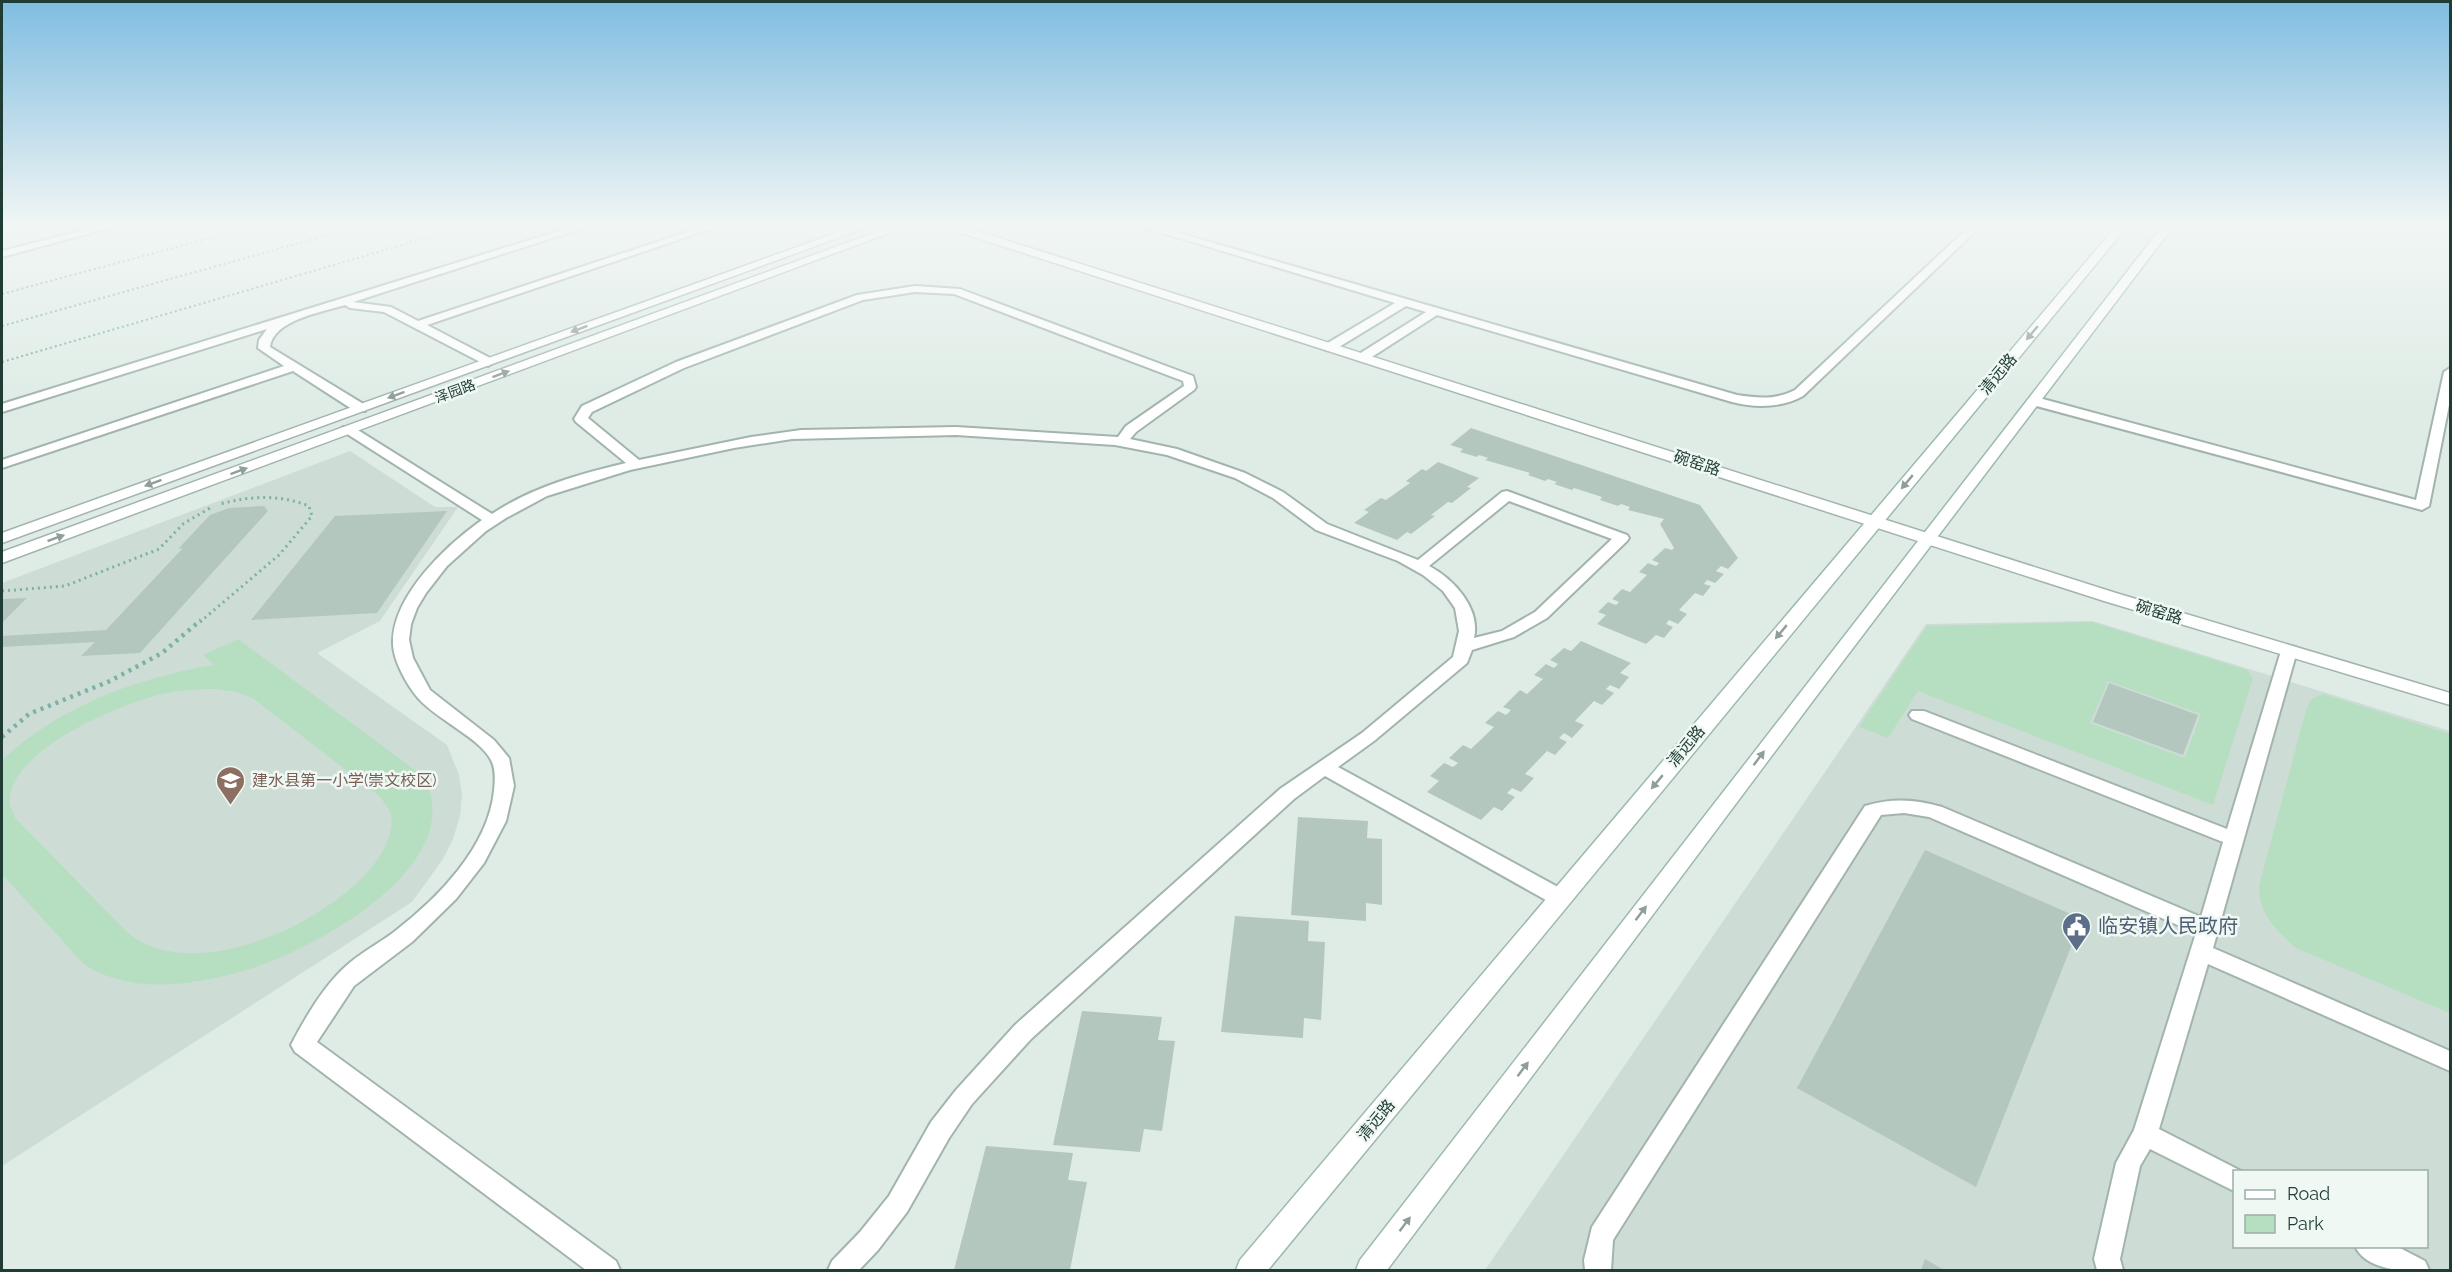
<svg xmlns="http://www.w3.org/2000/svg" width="2452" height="1272" viewBox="0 0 2452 1272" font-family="Raleway,'Noto Sans SC',sans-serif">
<rect width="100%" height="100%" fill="#dfece6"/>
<!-- built -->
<path fill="#cddcd5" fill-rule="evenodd" d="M 350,451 L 435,507 L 458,507 L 380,621 L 317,653 L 447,745 L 459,775 L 462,795 L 460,816 L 453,839 L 443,859 L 412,902 L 2,1166 L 2,583 Z
M 2093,621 L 2450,731 L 2450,1270 L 1485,1270 L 1926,624 ZM 2234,1172 L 2426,1172 L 2426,1246 L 2234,1246 Z"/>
<!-- green -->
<path fill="#b6dfc1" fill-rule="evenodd" d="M 2092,622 L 2247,670 L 2253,678 L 2213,805 L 1918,691 L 1888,738 L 1859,727 L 1927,626 ZM 2108,681 L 2201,714 L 2185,758 L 2090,723 Z
M 238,639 L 423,776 C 472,863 319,946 253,968 C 211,981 157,992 114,978 C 107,976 99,973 93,970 C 80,963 70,948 60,938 C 41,917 21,895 2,874 L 2,760 C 60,706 136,678 214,665 L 203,655 ZM 217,689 L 237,692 L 254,699 L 373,791 C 380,797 386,803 390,812 C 395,826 387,844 380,856 C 338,920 194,989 127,932 L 15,818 C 14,814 11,809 10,805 C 4,751 121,704 162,694 C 180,690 198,689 217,689 Z
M 2323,694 L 2450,734 L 2450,1013 L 2296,948 C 2276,930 2259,914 2259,886 L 2305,714 L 2310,700 Z"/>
<!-- building -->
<path fill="#b4c7bf" d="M 1471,428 L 1700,505 L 1738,558 L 1728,569 L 1721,566 L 1716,571 L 1724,574 L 1715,583 L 1707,580 L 1704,584 L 1711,586 L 1703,596 L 1695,593 L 1679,610 L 1687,614 L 1678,624 L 1669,620 L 1666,624 L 1673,627 L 1664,638 L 1656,635 L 1646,644 L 1597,624 L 1606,615 L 1598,612 L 1608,602 L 1616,605 L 1619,602 L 1612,599 L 1622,589 L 1630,592 L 1647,575 L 1639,572 L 1648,563 L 1656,566 L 1659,563 L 1652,560 L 1665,548 L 1672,550 L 1674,548 L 1660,524 L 1664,519 L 1628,510 L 1630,507 L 1621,504 L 1618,506 L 1600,500 L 1602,497 L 1574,488 L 1572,490 L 1554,484 L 1557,482 L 1548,479 L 1545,481 L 1528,475 L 1530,473 L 1485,460 L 1488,458 L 1479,455 L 1477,457 L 1460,452 L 1463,449 L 1450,445 Z
M 1438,462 L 1479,478 L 1467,487 L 1471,488 L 1452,503 L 1448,502 L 1431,515 L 1435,516 L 1411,534 L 1407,532 L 1397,540 L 1354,523 L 1369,512 L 1364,510 L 1381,498 L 1386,500 L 1410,483 L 1406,481 L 1422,469 L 1426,471 Z
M 264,506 L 268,511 L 140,653 L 81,656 L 95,642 L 2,647 L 2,636 L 106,630 L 183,548 L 178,549 L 210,515 L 229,508 Z
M 447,511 L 377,613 L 251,620 L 335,516 Z
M 27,598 L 2,623 L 2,599 Z
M 1581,641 L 1631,663 L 1620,673 L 1629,677 L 1619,689 L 1610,685 L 1606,689 L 1614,693 L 1602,705 L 1594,701 L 1575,721 L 1584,725 L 1572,738 L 1564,733 L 1559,738 L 1567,742 L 1555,755 L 1547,751 L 1525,774 L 1534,778 L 1521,792 L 1512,788 L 1507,793 L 1515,797 L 1502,811 L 1494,807 L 1481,820 L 1427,792 L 1439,781 L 1430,776 L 1444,763 L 1453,767 L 1458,763 L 1449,758 L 1463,745 L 1471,749 L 1494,727 L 1485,723 L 1498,711 L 1506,715 L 1511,710 L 1503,707 L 1520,690 L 1527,694 L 1543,679 L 1534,675 L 1546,664 L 1554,668 L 1558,664 L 1550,660 L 1564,648 L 1571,651 Z
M 2109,683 L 2198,715 L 2183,755 L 2093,722 Z
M 1298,817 L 1368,821 L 1367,838 L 1382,839 L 1382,905 L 1366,903 L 1366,921 L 1291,915 Z
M 1925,850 L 2082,919 L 1976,1187 L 1797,1088 Z
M 1235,916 L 1309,921 L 1308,941 L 1325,942 L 1321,1020 L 1304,1018 L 1303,1038 L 1221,1032 Z
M 1082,1011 L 1162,1017 L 1158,1040 L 1175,1041 L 1162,1131 L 1144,1129 L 1140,1152 L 1053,1145 Z
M 986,1146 L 1073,1153 L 1068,1180 L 1087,1182 L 1070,1270 L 954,1270 Z
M 1925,1259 L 1944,1270 L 1921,1270 Z"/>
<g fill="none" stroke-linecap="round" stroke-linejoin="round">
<defs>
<path id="service" d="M 108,224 L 124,224 L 2,257 L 2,251 Z
M 581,224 L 596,224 L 353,302 L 391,307 L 418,321 L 711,224 L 725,224 L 427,325 L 492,359 L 494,362 L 488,366 L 384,312 L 350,308 L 345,305 C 322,312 273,320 270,347 L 365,405 L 366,408 L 365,411 L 355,411 L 293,371 L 2,468 L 2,460 L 284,366 L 258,348 L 259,340 L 267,329 L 2,412 L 2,404 Z
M 1133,224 L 1148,224 L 1737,395 C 1758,398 1776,400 1795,390 L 1972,224 L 1983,224 L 1803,396 C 1781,408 1756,408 1732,402 L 1437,315 L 1367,360 L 1359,360 L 1359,354 L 1426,312 L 1406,306 L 1334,350 L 1326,350 L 1326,344 L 1395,303 Z
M 915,286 L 960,289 L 1193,376 L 1196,387 L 1194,390 L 1136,432 L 1130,439 L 1177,449 L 1245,473 L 1283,492 L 1327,524 L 1418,560 L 1502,492 L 1507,491 L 1627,535 L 1629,538 L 1627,541 L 1547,618 L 1514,637 L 1472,650 L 1467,663 L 1374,741 L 1338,767 L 1567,892 L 1570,898 L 1567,904 L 1560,906 L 1553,904 L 1325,776 L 1294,799 L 1031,1039 L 972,1104 L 949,1138 L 907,1212 L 878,1250 L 859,1270 L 828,1270 L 832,1261 L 860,1232 L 889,1196 L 931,1122 L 956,1090 L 1015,1025 L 1280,789 L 1362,733 L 1453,657 L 1459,631 L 1455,608 L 1443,591 L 1423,575 L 1398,561 L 1316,530 L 1273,498 L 1235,478 L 1167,455 L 1115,445 L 956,435 L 792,439 L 734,448 L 630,470 L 547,496 L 506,518 L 486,531 L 447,566 L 426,593 L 417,608 L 411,624 L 409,640 L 413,658 L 430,690 L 494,740 L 509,758 L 514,786 L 506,821 L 484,863 L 456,899 L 412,942 L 354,986 L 317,1042 L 616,1261 L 620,1270 L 586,1270 L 295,1052 L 291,1045 C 305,1018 323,987 345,967 C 360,953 378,944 394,932 C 437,899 488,848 494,791 C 495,781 496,769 491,760 C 480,738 436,719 418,698 C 407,685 392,659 393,641 C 394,594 447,545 482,520 L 341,430 L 343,427 L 353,427 L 492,514 C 532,487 580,474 626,463 L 576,422 L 574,419 L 582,406 L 676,362 L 857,295 ZM 915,292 L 954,294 L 1183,381 L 1184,386 L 1126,426 L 1118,437 L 956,427 L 801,430 L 751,437 L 639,460 L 588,418 L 592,412 L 684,368 L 863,300 ZM 1509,501 L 1612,539 L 1535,612 L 1502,631 L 1474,638 C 1481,609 1454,579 1429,566 Z
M 2450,368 L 2450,400 L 2429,506 L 2422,510 L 2029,404 L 2028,401 L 2034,397 L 2039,398 L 2416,500 L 2444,372 Z
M 2289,646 L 2295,647 L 2297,651 L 2213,948 L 2450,1051 L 2450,1071 L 2208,964 L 2159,1129 L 2243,1172 L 2234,1172 L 2234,1191 L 2150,1149 L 2140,1166 L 2120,1259 L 2123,1270 L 2097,1270 L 2094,1259 L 2116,1163 L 2134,1130 L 2196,933 L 1929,817 L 1904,813 L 1881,815 L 1613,1240 L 1611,1270 L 1585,1270 L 1584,1260 L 1592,1227 L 1865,806 C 1892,798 1915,799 1942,807 L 2201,917 L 2223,842 L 1912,719 L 1909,715 L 1912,711 L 1924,711 L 2227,829 L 2281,651 L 2283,647 Z
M 2355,1246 L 2396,1246 L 2425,1261 L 2429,1270 C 2406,1272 2366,1271 2355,1246 Z"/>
<path id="tertiary" d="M 861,224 L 876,224 L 2,543 L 2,533 Z
M 898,224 L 913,224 L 2,563 L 2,552 Z
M 939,224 L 955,224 L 2116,593 L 2450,693 L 2450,705 L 2104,601 L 940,226 Z"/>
<path id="secondary" d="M 2118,224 L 2129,224 L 1268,1270 L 1236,1270 L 1240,1260 Z
M 2164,224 L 2175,224 L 1812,702 L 1387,1270 L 1356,1270 L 1360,1260 Z"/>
</defs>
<!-- service casing -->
<use href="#service" stroke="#a2b4ad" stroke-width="4"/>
<!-- tertiary casing -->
<use href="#tertiary" stroke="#a2b4ad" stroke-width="3"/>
<!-- secondary casing -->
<use href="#secondary" stroke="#9db9ae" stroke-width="3"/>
<!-- path-far2 -->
<path stroke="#7cb2a1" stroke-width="2" stroke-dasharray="2 3" stroke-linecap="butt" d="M 2,294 L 262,224
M 2,326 L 367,224
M 2,362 L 474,224"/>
<!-- path-far1 -->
<path stroke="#7cb2a1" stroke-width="3" stroke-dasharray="2 4" stroke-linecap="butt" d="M 2,591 L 65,586 L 159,549 L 183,524 L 210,508
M 200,622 L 279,555 L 312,516 L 309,506 C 279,494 250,496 220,504"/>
<!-- path -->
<path stroke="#7cb2a1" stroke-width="4.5" stroke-dasharray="3 5" stroke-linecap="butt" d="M 2,737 L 29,714 L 110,681 L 162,653 L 201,620"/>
<!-- service -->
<use href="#service" fill="#fff" fill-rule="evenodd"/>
<!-- tertiary -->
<use href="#tertiary" fill="#fff" fill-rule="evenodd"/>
<!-- secondary -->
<use href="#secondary" fill="#fff" fill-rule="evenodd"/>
</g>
<!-- one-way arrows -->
<defs><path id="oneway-solid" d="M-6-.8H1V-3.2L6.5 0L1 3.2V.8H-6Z" transform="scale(1.5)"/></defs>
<g fill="#8f9e9a">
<use href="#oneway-solid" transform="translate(579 329) rotate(160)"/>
<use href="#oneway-solid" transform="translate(2032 333) rotate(130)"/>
<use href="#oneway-solid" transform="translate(501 374) rotate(-20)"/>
<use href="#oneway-solid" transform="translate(396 395) rotate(160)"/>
<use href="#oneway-solid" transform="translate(239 471) rotate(-20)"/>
<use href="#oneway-solid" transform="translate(1907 482) rotate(130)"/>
<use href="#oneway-solid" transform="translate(153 483) rotate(160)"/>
<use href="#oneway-solid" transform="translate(56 538) rotate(-20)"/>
<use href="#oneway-solid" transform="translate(1781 632) rotate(130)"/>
<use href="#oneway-solid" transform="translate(1759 758) rotate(-53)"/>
<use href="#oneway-solid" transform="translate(1657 782) rotate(130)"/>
<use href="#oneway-solid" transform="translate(1641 913) rotate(-53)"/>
<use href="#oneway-solid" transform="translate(1523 1069) rotate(-53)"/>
<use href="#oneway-solid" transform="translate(1405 1224) rotate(-53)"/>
</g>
<!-- sky -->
<linearGradient id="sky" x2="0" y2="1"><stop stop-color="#7fbde1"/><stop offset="0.56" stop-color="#f1f6f4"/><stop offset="1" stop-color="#f1f6f4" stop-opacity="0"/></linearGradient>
<rect width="2452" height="402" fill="url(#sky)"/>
<!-- icons -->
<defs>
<symbol id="school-pin" viewBox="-11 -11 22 30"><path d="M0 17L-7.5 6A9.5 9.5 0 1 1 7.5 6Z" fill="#8d6e63" stroke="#f0f8f4"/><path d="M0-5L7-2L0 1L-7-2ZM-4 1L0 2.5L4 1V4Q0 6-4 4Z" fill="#fff"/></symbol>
<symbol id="civic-pin" viewBox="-11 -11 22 30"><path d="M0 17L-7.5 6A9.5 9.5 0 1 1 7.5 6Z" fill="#5c6f8a" stroke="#f0f8f4"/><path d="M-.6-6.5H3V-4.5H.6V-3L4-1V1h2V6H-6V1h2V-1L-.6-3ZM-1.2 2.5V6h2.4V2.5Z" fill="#fff"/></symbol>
</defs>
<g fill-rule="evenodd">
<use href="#school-pin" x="214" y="764" width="33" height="45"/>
<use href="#civic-pin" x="2060" y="910" width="33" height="45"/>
</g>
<g text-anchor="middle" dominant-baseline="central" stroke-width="5" stroke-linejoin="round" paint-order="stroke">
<!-- far-street labels -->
<g font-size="14" fill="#1f3d35" stroke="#f0f8f4">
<text transform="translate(455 391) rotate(-20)">泽园路</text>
</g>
<!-- street labels -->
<g font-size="16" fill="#1f3d35" stroke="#f0f8f4">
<text transform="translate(1998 374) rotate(-50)">清远路</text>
<text transform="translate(1697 463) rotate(18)">碗窑路</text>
<text transform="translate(2159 612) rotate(17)">碗窑路</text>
<text transform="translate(1686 746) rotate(-50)">清远路</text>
<text transform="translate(1376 1120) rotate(-50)">清远路</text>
</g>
<!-- education labels -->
<g font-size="16" fill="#785e54" stroke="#f0f8f4" text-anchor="start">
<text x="252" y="780">建水县第一小学(崇文校区)</text>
</g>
<!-- near-service labels -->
<g font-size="20" fill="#4e5e75" stroke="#f0f8f4" text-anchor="start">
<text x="2098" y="926">临安镇人民政府</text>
</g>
</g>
<!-- border -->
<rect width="2452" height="1272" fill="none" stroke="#1f3d35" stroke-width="6"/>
<!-- legend -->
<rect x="2233" y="1170" width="195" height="78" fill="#f0f8f4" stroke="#9cada8" stroke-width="1.5"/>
<rect x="2245" y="1190" width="30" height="9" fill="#ffffff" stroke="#9cada8" stroke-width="1.5"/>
<text x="2287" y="1200" font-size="18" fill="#1f3d35">Road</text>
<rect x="2245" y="1215" width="30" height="18" fill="#b6dfc1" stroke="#9cada8" stroke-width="1.5"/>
<text x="2287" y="1230" font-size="18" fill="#1f3d35">Park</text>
</svg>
